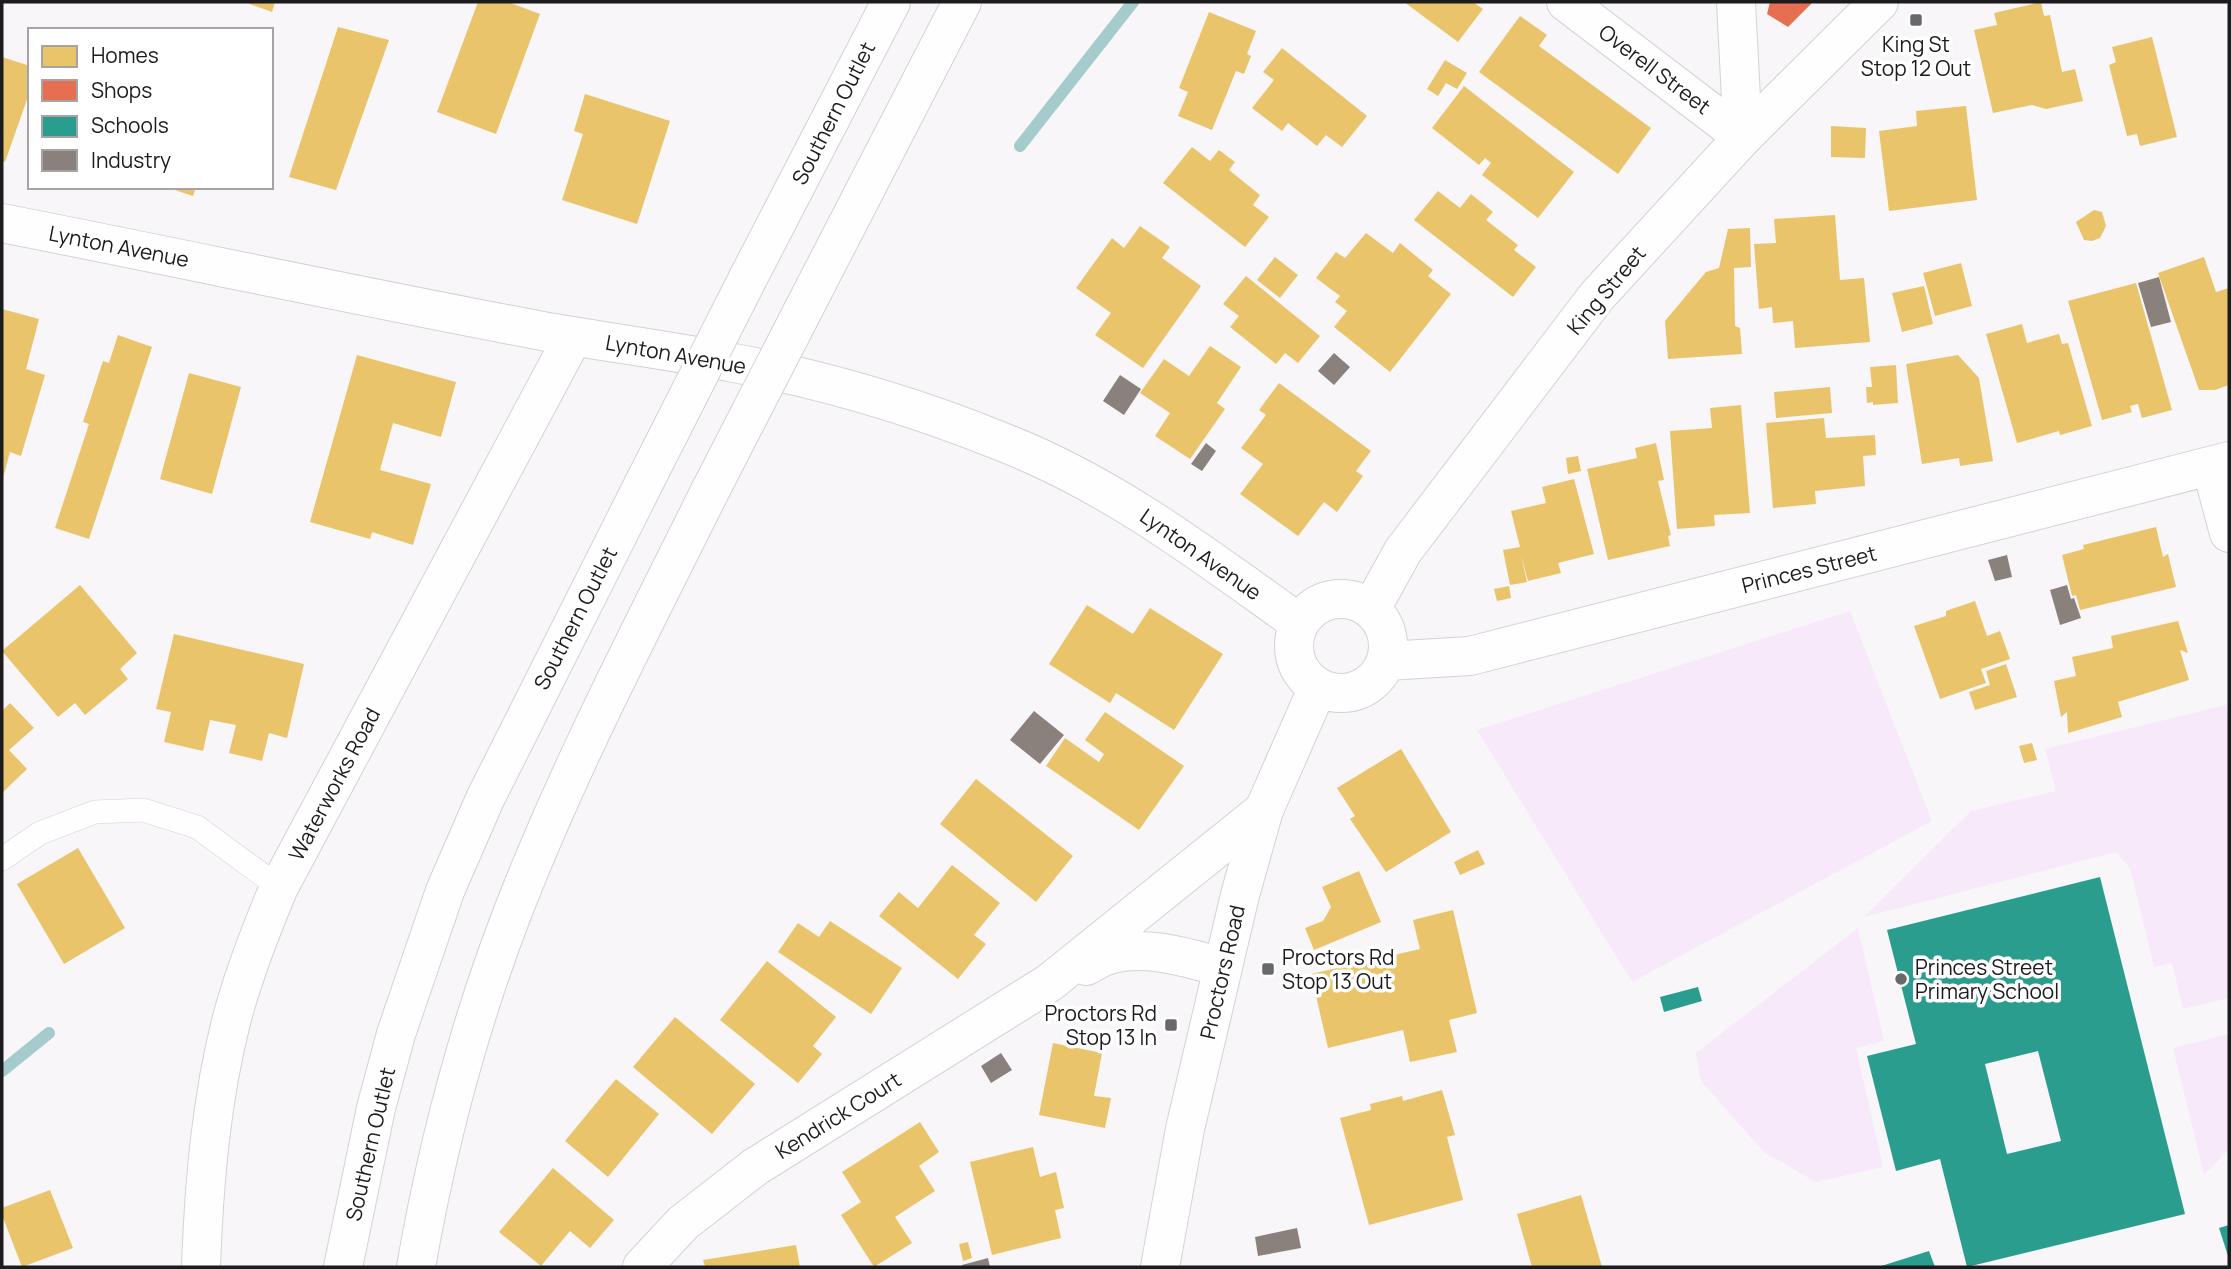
<svg xmlns="http://www.w3.org/2000/svg" width="2231" height="1269" viewBox="0 0 2231 1269" font-family="Manrope,sans-serif">
<rect width="100%" height="100%" fill="#f8f6f9"/>
<!-- green -->
<path fill="#f7e9fa" d="M 1850,611 L 1932,821 L 1632,982 L 1477,730 Z
M 2226,705 L 2229,718 L 2229,998 L 2183,1009 L 2172,963 L 2154,967 L 2130,868 L 2116,852 L 1864,917 L 1971,811 L 2056,791 L 2045,749 Z
M 1858,928 L 1884,1041 L 1856,1048 L 1883,1167 L 1816,1182 L 1764,1152 L 1701,1081 L 1696,1053 Z
M 2229,1034 L 2229,1149 L 2204,1175 L 2173,1048 Z"/>
<!-- homes -->
<path fill="#e9c46a" d="M 244,2 L 275,2 L 272,12 Z
M 478,2 L 508,2 L 540,14 L 496,134 L 437,112 Z
M 1404,2 L 1473,2 L 1483,9 L 1458,42 Z
M 2041,2 L 2044,16 L 2050,15 L 2062,72 L 2075,69 L 2083,101 L 2046,109 L 2032,105 L 1993,113 L 1974,30 L 1997,25 L 1994,13 Z
M 1209,12 L 1256,31 L 1247,54 L 1251,56 L 1244,74 L 1236,71 L 1212,130 L 1178,116 L 1188,92 L 1179,88 Z
M 1520,16 L 1547,35 L 1539,46 L 1651,128 L 1618,174 L 1479,72 Z
M 338,27 L 389,40 L 336,190 L 289,177 Z
M 2152,37 L 2177,137 L 2140,146 L 2137,134 L 2127,136 L 2109,65 L 2116,62 L 2112,47 Z
M 1282,48 L 1367,116 L 1342,147 L 1326,135 L 1317,146 L 1288,123 L 1282,131 L 1252,108 L 1274,80 L 1263,72 Z
M 2,57 L 30,66 L 30,91 L 5,162 L 2,161 Z
M 1445,60 L 1467,73 L 1457,89 L 1446,83 L 1438,96 L 1427,89 Z
M 1464,86 L 1574,172 L 1538,218 L 1482,175 L 1491,163 L 1485,158 L 1479,165 L 1432,128 Z
M 585,94 L 670,121 L 637,224 L 562,200 L 583,134 L 574,131 Z
M 1966,106 L 1977,200 L 1889,211 L 1879,131 L 1917,126 L 1916,111 Z
M 1831,126 L 1866,128 L 1865,158 L 1831,157 Z
M 1192,147 L 1210,161 L 1219,150 L 1235,162 L 1229,170 L 1260,195 L 1253,205 L 1269,217 L 1245,247 L 1163,183 Z
M 166,187 L 196,187 L 193,196 Z
M 1438,191 L 1460,208 L 1471,194 L 1493,212 L 1486,220 L 1518,245 L 1514,250 L 1536,267 L 1513,297 L 1414,220 Z
M 2094,210 L 2102,212 L 2106,226 L 2100,238 L 2092,241 L 2084,240 L 2076,222 Z
M 1835,215 L 1840,280 L 1864,278 L 1870,342 L 1795,348 L 1793,321 L 1773,323 L 1772,307 L 1759,309 L 1754,244 L 1776,243 L 1774,219 Z
M 1140,226 L 1170,247 L 1162,258 L 1201,286 L 1143,368 L 1095,335 L 1111,313 L 1076,288 L 1112,238 L 1124,248 Z
M 1750,228 L 1751,267 L 1734,268 L 1735,326 L 1740,328 L 1742,354 L 1668,359 L 1665,321 L 1706,272 L 1719,268 L 1728,229 Z
M 1366,233 L 1393,253 L 1400,243 L 1433,270 L 1428,276 L 1451,294 L 1390,372 L 1334,327 L 1347,311 L 1335,302 L 1340,296 L 1316,278 L 1336,252 L 1345,258 Z
M 1275,257 L 1298,275 L 1280,298 L 1257,280 Z
M 2204,257 L 2216,292 L 2229,288 L 2229,385 L 2215,390 L 2199,390 L 2158,273 Z
M 1961,263 L 1972,306 L 1935,316 L 1923,273 Z
M 1246,276 L 1320,336 L 1298,363 L 1285,353 L 1276,364 L 1230,327 L 1239,316 L 1223,304 Z
M 2136,283 L 2172,410 L 2142,418 L 2138,404 L 2130,406 L 2132,412 L 2102,420 L 2068,301 Z
M 1924,286 L 1933,324 L 1902,332 L 1892,293 Z
M 2,309 L 39,319 L 26,369 L 45,375 L 21,456 L 10,452 L 3,478 Z
M 2022,324 L 2027,343 L 2059,334 L 2062,344 L 2068,343 L 2092,426 L 2060,435 L 2059,431 L 2017,443 L 1986,334 Z
M 118,335 L 152,347 L 89,539 L 55,528 L 89,424 L 83,422 L 103,361 L 109,363 Z
M 1210,346 L 1241,367 L 1217,403 L 1225,409 L 1190,459 L 1155,436 L 1170,413 L 1140,393 L 1164,359 L 1189,376 Z
M 357,355 L 456,382 L 441,437 L 393,423 L 380,470 L 431,484 L 413,545 L 372,532 L 370,539 L 310,522 Z
M 1958,355 L 1979,378 L 1993,461 L 1960,466 L 1959,458 L 1922,464 L 1906,364 Z
M 1896,365 L 1898,403 L 1873,405 L 1873,402 L 1867,403 L 1866,387 L 1872,387 L 1870,367 Z
M 189,373 L 241,387 L 212,494 L 160,479 Z
M 1279,383 L 1371,451 L 1356,471 L 1363,476 L 1337,512 L 1324,502 L 1298,536 L 1240,494 L 1263,464 L 1241,448 L 1266,415 L 1259,410 Z
M 1830,387 L 1832,413 L 1776,418 L 1774,392 Z
M 1741,405 L 1750,513 L 1714,515 L 1715,526 L 1677,529 L 1670,431 L 1712,428 L 1710,408 Z
M 1824,418 L 1826,438 L 1875,435 L 1876,455 L 1863,456 L 1865,486 L 1815,491 L 1816,504 L 1773,508 L 1766,423 Z
M 1656,443 L 1664,480 L 1658,481 L 1671,535 L 1668,536 L 1670,546 L 1608,560 L 1587,469 L 1637,458 L 1635,448 Z
M 1578,456 L 1581,471 L 1568,474 L 1566,458 Z
M 1574,479 L 1594,554 L 1558,563 L 1561,573 L 1528,581 L 1521,555 L 1527,582 L 1510,585 L 1503,550 L 1520,547 L 1511,511 L 1546,503 L 1542,487 Z
M 2156,527 L 2163,557 L 2168,554 L 2176,587 L 2080,610 L 2076,595 L 2072,596 L 2062,555 L 2084,549 L 2083,545 Z
M 80,585 L 137,653 L 120,669 L 128,679 L 85,715 L 75,703 L 58,717 L 2,651 Z
M 1509,586 L 1511,598 L 1497,601 L 1494,589 Z
M 1975,601 L 1987,636 L 2000,631 L 2010,659 L 1981,669 L 1986,683 L 1940,699 L 1914,626 L 1946,616 L 1946,611 Z
M 1087,605 L 1133,634 L 1150,608 L 1223,654 L 1174,730 L 1116,693 L 1110,703 L 1049,664 Z
M 2178,621 L 2188,653 L 2180,650 L 2189,680 L 2118,702 L 2122,717 L 2068,733 L 2067,712 L 2061,717 L 2054,681 L 2076,676 L 2072,657 L 2113,648 L 2111,636 Z
M 174,634 L 304,664 L 287,738 L 269,733 L 262,761 L 229,753 L 236,725 L 210,720 L 203,751 L 164,742 L 171,712 L 156,709 Z
M 2006,664 L 2017,697 L 1975,710 L 1969,692 L 1990,685 L 1986,671 Z
M 10,703 L 34,728 L 9,750 L 27,769 L 2,793 L 2,711 Z
M 1105,712 L 1184,766 L 1139,830 L 1046,766 L 1065,738 L 1099,762 L 1104,754 L 1085,740 Z
M 2032,743 L 2037,760 L 2024,763 L 2019,746 Z
M 1401,749 L 1451,832 L 1386,872 L 1350,819 L 1355,816 L 1337,788 Z
M 976,779 L 1073,856 L 1036,902 L 940,824 Z
M 78,848 L 125,928 L 64,964 L 17,884 Z
M 1478,850 L 1485,864 L 1460,875 L 1454,862 Z
M 952,865 L 1000,903 L 974,935 L 986,944 L 958,979 L 879,916 L 899,892 L 918,908 Z
M 1359,871 L 1381,922 L 1314,950 L 1305,928 L 1323,921 L 1331,907 L 1322,887 Z
M 1453,910 L 1477,1013 L 1449,1020 L 1457,1052 L 1410,1062 L 1403,1030 L 1328,1048 L 1311,974 L 1420,949 L 1413,920 Z
M 830,921 L 902,968 L 871,1014 L 778,952 L 798,923 L 819,937 Z
M 767,961 L 836,1017 L 813,1046 L 822,1054 L 798,1083 L 720,1020 Z
M 675,1017 L 755,1084 L 712,1134 L 633,1067 Z
M 1053,1043 L 1102,1053 L 1094,1096 L 1111,1098 L 1105,1128 L 1039,1115 Z
M 616,1079 L 659,1114 L 608,1177 L 565,1141 Z
M 1442,1090 L 1455,1135 L 1447,1137 L 1463,1200 L 1369,1225 L 1340,1118 L 1371,1110 L 1370,1104 L 1402,1096 L 1403,1101 Z
M 920,1122 L 939,1152 L 919,1166 L 935,1191 L 895,1217 L 912,1243 L 874,1267 L 841,1215 L 861,1202 L 842,1172 Z
M 1033,1147 L 1040,1177 L 1056,1172 L 1064,1208 L 1055,1210 L 1061,1238 L 992,1255 L 970,1162 Z
M 553,1168 L 614,1220 L 590,1248 L 570,1231 L 541,1266 L 499,1232 Z
M 50,1190 L 73,1248 L 22,1267 L 2,1215 L 2,1208 Z
M 1581,1195 L 1602,1267 L 1532,1267 L 1517,1214 Z
M 968,1242 L 972,1258 L 963,1261 L 959,1244 Z
M 796,1245 L 800,1267 L 705,1267 L 703,1260 Z"/>
<!-- shops -->
<path fill="#e76f51" d="M 1770,2 L 1813,2 L 1788,27 L 1767,14 Z"/>
<!-- schools -->
<path fill="#2a9d8f" fill-rule="evenodd" d="M 2100,877 L 2185,1214 L 1967,1267 L 1940,1159 L 1896,1171 L 1867,1056 L 1916,1044 L 1887,930 ZM 2038,1051 L 2061,1141 L 2007,1154 L 1985,1064 Z
M 1698,987 L 1702,1001 L 1664,1012 L 1660,997 Z
M 2229,1225 L 2229,1259 L 2219,1228 Z
M 1929,1251 L 1935,1267 L 1878,1267 Z"/>
<!-- industry -->
<path fill="#8a817c" d="M 2159,277 L 2171,322 L 2151,327 L 2138,283 Z
M 1334,353 L 1350,367 L 1334,385 L 1318,371 Z
M 1120,375 L 1141,389 L 1124,415 L 1103,401 Z
M 1206,443 L 1216,451 L 1202,471 L 1191,464 Z
M 2007,555 L 2012,577 L 1995,581 L 1988,560 Z
M 2067,585 L 2071,599 L 2074,598 L 2081,618 L 2060,625 L 2050,590 Z
M 1034,711 L 1064,735 L 1040,764 L 1010,740 Z
M 1001,1053 L 1012,1070 L 991,1083 L 981,1066 Z
M 1297,1228 L 1301,1248 L 1258,1256 L 1255,1237 Z
M 988,1258 L 990,1267 L 962,1267 L 962,1265 Z"/>
<g fill="none" stroke-linecap="round" stroke-linejoin="round">
<!-- stream -->
<path stroke="#a5cbcd" stroke-width="12" d="M 1020,146 L 1133,2
M 2,1071 L 49,1033"/>
<defs>
<path id="service" d="M 2,859 L 40,833 L 95,812 L 143,810 L 197,827 L 279,887"/>
<path id="minor" d="M 1566,2 L 1743,137
M 1736,2 L 1743,137
M 2211,466 L 2229,533
M 1386,661 L 1470,656 L 2229,461
M 1086,966 C 1094,962 1103,956 1112,954 C 1148,945 1187,958 1222,967
M 201,1267 C 204,1184 211,1099 232,1018 C 244,973 261,930 279,887 L 573,337
M 642,1267 L 683,1223 L 755,1167 L 1049,983 L 1264,810"/>
<path id="tertiary" d="M 2,223 C 180,258 358,296 537,330 C 602,342 669,350 734,363 C 826,380 919,408 1005,443 C 1114,486 1205,556 1299,623
M1294 646a47 47 0 1 1 94 0a47 47 0 1 1-94 0Z
M 1371,609 L 1403,551 L 1597,296 L 1743,137 L 1879,2
M 1160,1267 L 1185,1129 L 1240,895 L 1264,810 L 1318,687"/>
<path id="trunk" d="M 748,278 L 891,2
M 815,287 L 962,2
M 343,1267 L 376,1108 L 396,1034 L 445,891 L 485,799 L 645,481
M 416,1267 C 437,1147 468,1028 512,914 C 568,769 641,630 710,491"/>
</defs>
<!-- service casing -->
<use href="#service" stroke="#d3d2d4" stroke-width="24"/>
<!-- minor casing -->
<use href="#minor" stroke="#d3d2d4" stroke-width="40"/>
<!-- tertiary casing -->
<use href="#tertiary" stroke="#d3d2d4" stroke-width="40"/>
<!-- trunk casing -->
<use href="#trunk" stroke="#d3d2d4" stroke-width="40"/>
<!-- service -->
<use href="#service" stroke="#fefefe" stroke-width="23"/>
<!-- minor -->
<use href="#minor" stroke="#fefefe" stroke-width="38"/>
<!-- tertiary -->
<use href="#tertiary" stroke="#fefefe" stroke-width="38"/>
<!-- trunk -->
<use href="#trunk" stroke="#fefefe" stroke-width="38"/>
<defs>
<path id="trunk-bridge" d="M 645,481 L 748,278
M 710,491 L 815,287"/>
</defs>
<!-- trunk-bridge casing -->
<use href="#trunk-bridge" stroke="#d3d2d4" stroke-width="40" stroke-linecap="butt"/>
<!-- trunk-bridge -->
<use href="#trunk-bridge" stroke="#fefefe" stroke-width="38"/>
</g>
<!-- markers -->
<g fill="#69686a" stroke="#fff" stroke-width="2.5">
<rect x="1909" y="13" width="14" height="14" rx="3.5"/>
<rect x="1261" y="962" width="14" height="14" rx="3.5"/>
<circle cx="1901" cy="979" r="7"/>
<rect x="1164" y="1018" width="14" height="14" rx="3.5"/>
</g>
<g text-anchor="middle" dominant-baseline="central" stroke-width="7" stroke-linejoin="round" paint-order="stroke">
<!-- poi labels -->
<g font-size="21" fill="#1c1b1d" stroke="#fff" text-anchor="start">
<text x="1916" y="44" text-anchor="middle">King St<tspan x="1916" dy="24">Stop 12 Out</tspan></text>
<text x="1282" y="957">Proctors Rd<tspan x="1282" dy="24">Stop 13 Out</tspan></text>
<text x="1915" y="967">Princes Street<tspan x="1915" dy="24">Primary School</tspan></text>
<text x="1157" y="1013" text-anchor="end">Proctors Rd<tspan x="1157" dy="24">Stop 13 In</tspan></text>
</g>
<!-- street labels -->
<g font-size="21" fill="#1c1b1d" stroke="#fff">
<text transform="translate(1655 69) rotate(37)">Overell Street</text>
<text transform="translate(833 113) rotate(-63)">Southern Outlet</text>
<text transform="translate(119 246) rotate(11)">Lynton Avenue</text>
<text transform="translate(1606 290) rotate(-50)">King Street</text>
<text transform="translate(676 354) rotate(10)">Lynton Avenue</text>
<text transform="translate(1201 554) rotate(35)">Lynton Avenue</text>
<text transform="translate(1809 569) rotate(-14)">Princes Street</text>
<text transform="translate(575 618) rotate(-63)">Southern Outlet</text>
<text transform="translate(334 784) rotate(-62)">Waterworks Road</text>
<text transform="translate(1222 972) rotate(-77)">Proctors Road</text>
<text transform="translate(838 1115) rotate(-32)">Kendrick Court</text>
<text transform="translate(370 1144) rotate(-77)">Southern Outlet</text>
</g>
</g>
<!-- border -->
<rect width="2231" height="1269" fill="none" stroke="#1c1b1d" stroke-width="7"/>
<!-- legend -->
<rect x="28" y="28" width="245" height="161" fill="#ffffff" stroke="#a4a4a5" stroke-width="2"/>
<rect x="42" y="46" width="35" height="21" fill="#e9c46a" stroke="#a4a4a5" stroke-width="2"/>
<text x="91" y="63" font-size="21" fill="#1c1b1d">Homes</text>
<rect x="42" y="80" width="35" height="21" fill="#e76f51" stroke="#a4a4a5" stroke-width="2"/>
<text x="91" y="98" font-size="21" fill="#1c1b1d">Shops</text>
<rect x="42" y="116" width="35" height="21" fill="#2a9d8f" stroke="#a4a4a5" stroke-width="2"/>
<text x="91" y="133" font-size="21" fill="#1c1b1d">Schools</text>
<rect x="42" y="150" width="35" height="21" fill="#8a817c" stroke="#a4a4a5" stroke-width="2"/>
<text x="91" y="168" font-size="21" fill="#1c1b1d">Industry</text>
</svg>
